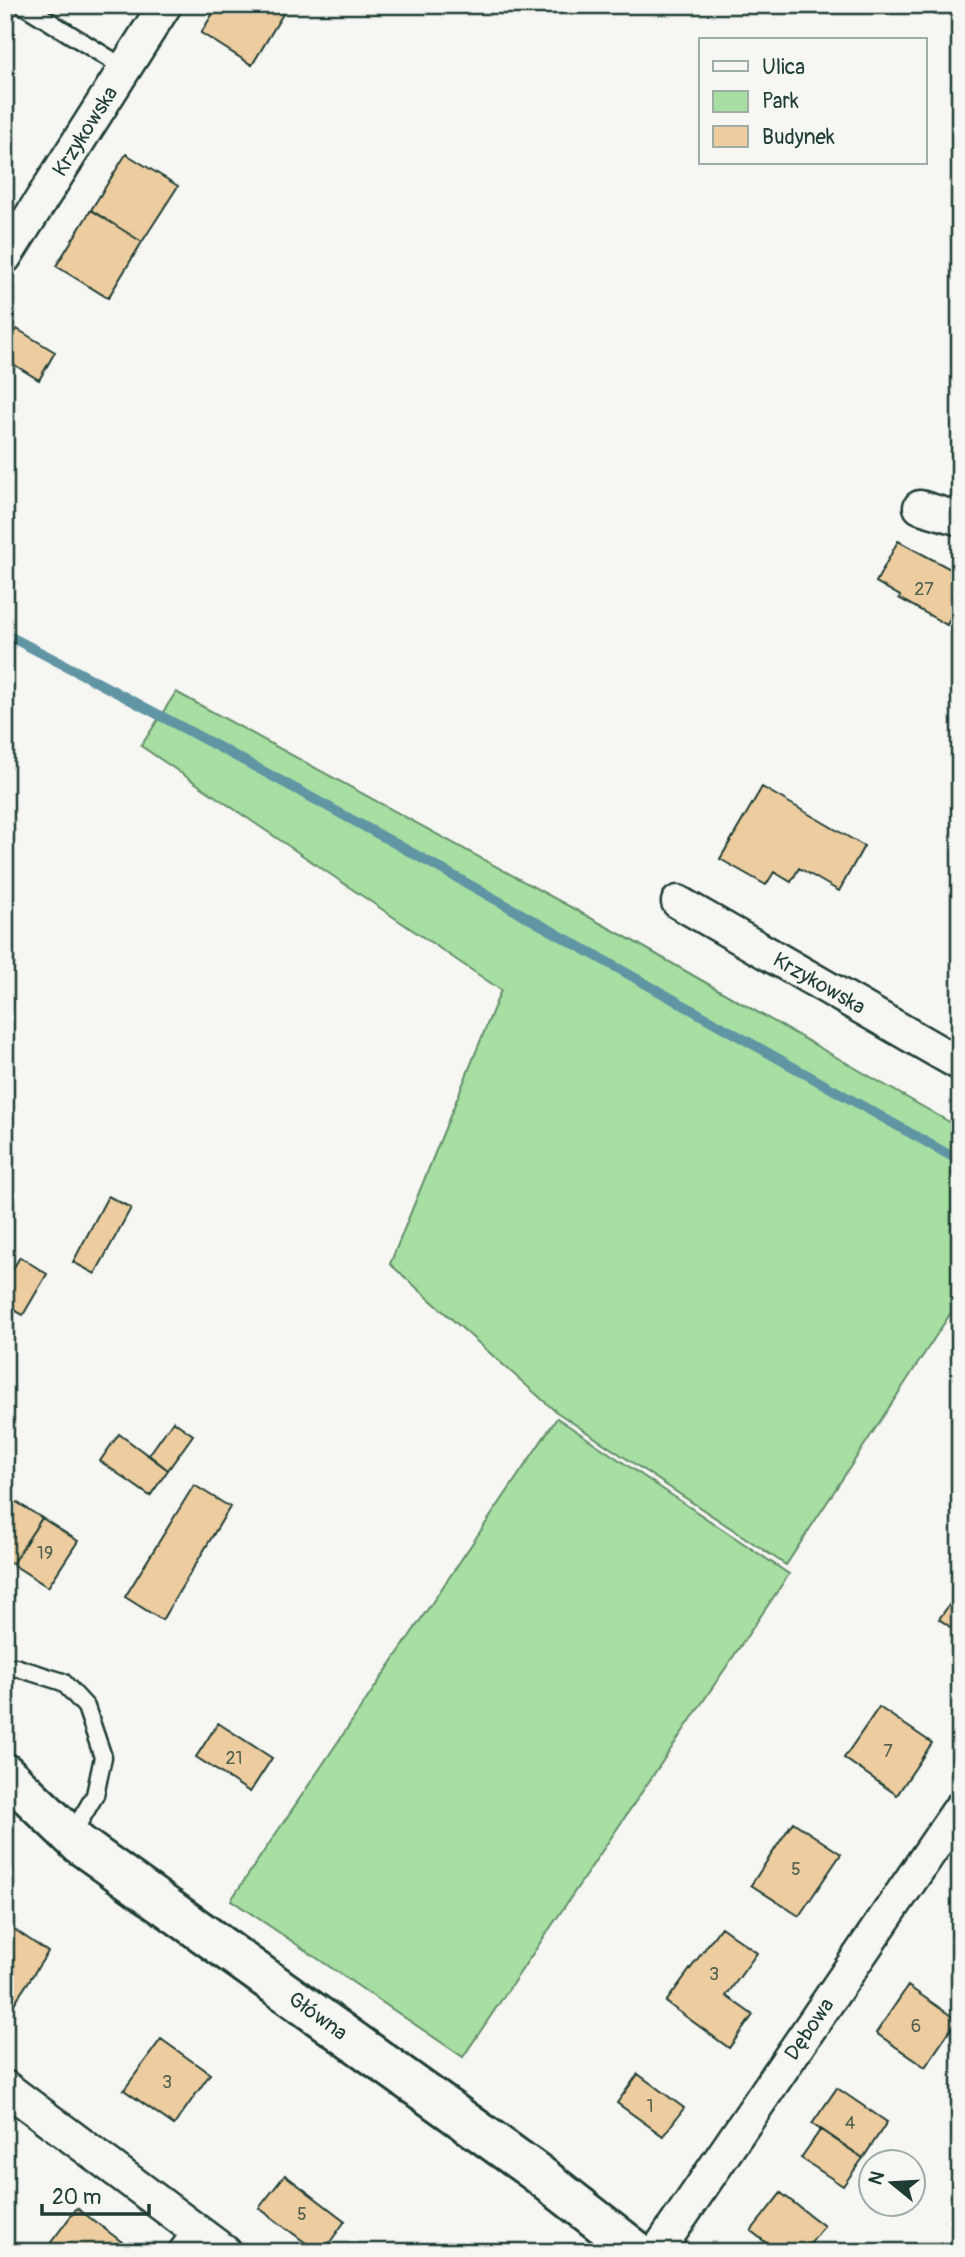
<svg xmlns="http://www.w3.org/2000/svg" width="965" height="2257" viewBox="0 0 965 2257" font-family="Pangolin,sans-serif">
<rect width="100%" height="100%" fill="#f6f6f2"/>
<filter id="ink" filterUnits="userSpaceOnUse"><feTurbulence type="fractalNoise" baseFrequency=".0143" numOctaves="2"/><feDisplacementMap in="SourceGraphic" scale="14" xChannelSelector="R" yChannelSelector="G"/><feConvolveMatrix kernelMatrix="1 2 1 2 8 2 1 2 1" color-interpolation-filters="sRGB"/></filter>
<g filter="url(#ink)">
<!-- green -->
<path fill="#a7dea2" stroke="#638e6b" stroke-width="2" d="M 176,692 L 633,941 L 960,1128 L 960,1299 L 786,1565 L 555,1411 L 390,1264 L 501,990 L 141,746 Z
M 557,1418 L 789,1574 L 463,2057 L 231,1900 Z"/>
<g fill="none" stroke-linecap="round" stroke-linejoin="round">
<!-- stream -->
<path stroke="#6095a4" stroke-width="10" d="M 5,634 C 328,801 643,983 960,1161"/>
</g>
<!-- building -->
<path fill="#edcd9f" stroke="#1f3d34" stroke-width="2" d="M 218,5 L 280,5 L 286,9 L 252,65 L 201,33 Z
M 126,154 L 178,186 L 142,242 L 91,210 Z
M 91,210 L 142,242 L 108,298 L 56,266 Z
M 17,329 L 55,352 L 39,380 L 5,359 L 5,349 Z
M 898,541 L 960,574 L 960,608 L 954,610 L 947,625 L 899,598 L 900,596 L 876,582 Z
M 762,787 L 864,846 L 839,891 L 799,868 L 791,882 L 774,872 L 766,885 L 720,859 Z
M 108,1196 L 131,1208 L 95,1274 L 73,1262 Z
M 20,1257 L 47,1274 L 23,1315 L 5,1305 L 5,1282 Z
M 173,1421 L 193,1435 L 168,1470 L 149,1455 Z
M 119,1434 L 168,1470 L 150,1496 L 100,1461 Z
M 194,1485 L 230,1507 L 162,1620 L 125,1597 Z
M 10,1498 L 42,1518 L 12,1564 L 5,1560 L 5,1506 Z
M 42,1518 L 78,1541 L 48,1587 L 12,1564 Z
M 960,1590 L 960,1634 L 939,1619 Z
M 879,1707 L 932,1743 L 897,1795 L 844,1758 Z
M 218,1723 L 272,1758 L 250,1792 L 196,1757 Z
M 793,1822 L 841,1854 L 799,1916 L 751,1885 Z
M 5,1923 L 48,1952 L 11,2008 L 5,2004 Z
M 721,1927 L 757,1953 L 726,1996 L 753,2015 L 729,2048 L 666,2002 Z
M 908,1986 L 957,2020 L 925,2067 L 876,2033 Z
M 161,2039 L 210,2074 L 174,2125 L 124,2090 Z
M 638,2074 L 684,2108 L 663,2136 L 617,2103 Z
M 837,2088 L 887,2122 L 863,2158 L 812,2124 Z
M 821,2129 L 863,2158 L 843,2186 L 801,2158 Z
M 285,2175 L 345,2221 L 323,2252 L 318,2252 L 259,2208 Z
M 781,2193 L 824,2226 L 804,2252 L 778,2252 L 751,2231 Z
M 77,2208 L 134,2251 L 133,2252 L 50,2252 L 46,2249 Z"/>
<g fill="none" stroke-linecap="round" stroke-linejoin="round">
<defs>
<path id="lane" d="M 23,5 L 126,69
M 5,1673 L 15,1667 L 63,1682 L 86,1707 L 103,1757 L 95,1795 L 71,1836
M 175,2252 L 193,2228"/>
<g id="street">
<path id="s1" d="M 5,257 L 165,5"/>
<path d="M 920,507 L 960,519"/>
<path id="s2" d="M 678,902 L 960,1064"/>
<path d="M 5,2087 L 225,2252"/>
<path id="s3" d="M 657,2252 L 960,1808"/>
</g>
<g id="secondary">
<path id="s4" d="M 5,1773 L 79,1844 L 537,2173 L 638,2252"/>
</g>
</defs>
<!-- lane casing -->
<use href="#lane" stroke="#1f3d34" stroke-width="21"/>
<!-- street casing -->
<use href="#street" stroke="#1f3d34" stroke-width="37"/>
<!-- secondary casing -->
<use href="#secondary" stroke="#1f3d34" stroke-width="44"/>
<!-- lane -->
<use href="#lane" stroke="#f6f6f2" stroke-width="16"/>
<!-- street -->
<use href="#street" stroke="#f6f6f2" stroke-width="32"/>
<!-- secondary -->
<use href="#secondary" stroke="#f6f6f2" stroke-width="38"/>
</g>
</g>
<g text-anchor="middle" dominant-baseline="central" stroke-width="5" stroke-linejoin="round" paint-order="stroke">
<!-- number labels -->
<g font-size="18" fill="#52614f">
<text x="924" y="589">27</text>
<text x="45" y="1553">19</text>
<text x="888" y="1751">7</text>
<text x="234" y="1758">21</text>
<text x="796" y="1869">5</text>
<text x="714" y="1974">3</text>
<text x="916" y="2026">6</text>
<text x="167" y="2082">3</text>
<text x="650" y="2106">1</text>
<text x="850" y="2123">4</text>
<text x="302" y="2214">5</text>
</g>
<!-- street labels -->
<g font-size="21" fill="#1f3d34" stroke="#f6f6f2">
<text stroke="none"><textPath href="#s1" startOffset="149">Krzykowska</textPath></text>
<text stroke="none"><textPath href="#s2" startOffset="163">Krzykowska</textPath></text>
<text stroke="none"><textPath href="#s4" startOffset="397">Główna</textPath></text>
<text stroke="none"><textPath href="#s3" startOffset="270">Dębowa</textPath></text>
</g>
</g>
<!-- margin -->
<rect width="965" height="2257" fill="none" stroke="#f6f6f2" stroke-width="28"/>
<rect x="14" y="14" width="937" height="2229" fill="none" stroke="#1f3d34" stroke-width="2.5" filter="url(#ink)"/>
<!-- legend -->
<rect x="699" y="38" width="228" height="126" fill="#f6f6f2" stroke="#a0aca6" stroke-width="2"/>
<rect x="713" y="61" width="35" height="10" fill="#f6f6f2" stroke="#a0aca6" stroke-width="2"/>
<text x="762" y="74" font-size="21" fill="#1f3d34">Ulica</text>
<rect x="713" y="91" width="35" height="21" fill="#a7dea2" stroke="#a0aca6" stroke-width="2"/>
<text x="762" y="108" font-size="21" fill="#1f3d34">Park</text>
<rect x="713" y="126" width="35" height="21" fill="#edcd9f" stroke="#a0aca6" stroke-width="2"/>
<text x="762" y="144" font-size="21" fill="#1f3d34">Budynek</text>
<!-- north arrow -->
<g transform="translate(892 2183) rotate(288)"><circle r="33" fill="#f6f6f2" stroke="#a0aca6" stroke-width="2"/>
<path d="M0-5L12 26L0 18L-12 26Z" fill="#1f3d34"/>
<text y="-10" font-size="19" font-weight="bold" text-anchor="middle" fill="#1f3d34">N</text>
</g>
<!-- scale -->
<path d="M42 2204v10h107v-10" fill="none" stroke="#1f3d34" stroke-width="3.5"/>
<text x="52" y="2204" font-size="21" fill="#1f3d34" stroke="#f6f6f2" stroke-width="5" paint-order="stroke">20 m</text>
</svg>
